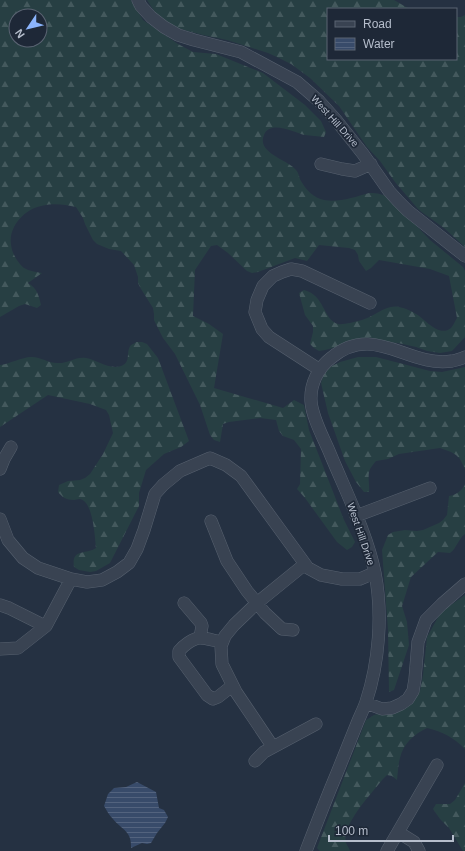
<svg xmlns="http://www.w3.org/2000/svg" width="465" height="851" viewBox="0 0 465 851" font-family="Helvetica,sans-serif">
<defs>
<pattern id="forest-firs" width="22" height="20" patternUnits="userSpaceOnUse"><rect width="22" height="20" fill="#273f43"/><path d="M5 1l3.5 6h-7zM16 11l3.5 6h-7z" fill="#44595d"/></pattern>
<pattern id="water-rules" width="6" height="5" patternUnits="userSpaceOnUse"><rect width="6" height="5" fill="#384b6a"/><path d="M0 2.5h6" fill="none" stroke="#53637e"/></pattern>
</defs>
<rect width="100%" height="100%" fill="#253142"/>
<!-- forest -->
<path fill="url(#forest-firs)" fill-rule="evenodd" d="M 0,0 L 131,0 L 143,20 L 178,44 L 193,52 L 216,54 L 263,73 L 305,105 L 321,121 L 326,132 L 324,137 C 318,136 311,136 305,135 C 295,133 270,119 264,135 C 256,153 289,160 296,170 C 299,173 299,178 301,181 C 306,190 314,198 324,200 C 338,203 355,197 369,193 C 377,193 384,194 391,199 L 430,240 L 463,267 L 465,271 L 465,337 L 452,351 L 440,353 L 427,351 L 416,347 L 398,343 L 377,341 L 348,341 L 337,347 L 325,350 L 319,351 L 314,348 L 310,344 L 313,332 L 313,326 L 305,315 L 299,293 L 304,290 C 325,295 323,320 338,324 C 342,325 346,323 350,323 C 354,322 358,321 362,320 C 374,317 386,304 399,307 C 404,308 412,311 416,314 C 425,319 439,338 451,328 C 453,326 455,321 457,318 L 449,276 L 430,269 L 379,260 L 371,268 L 366,271 L 359,261 L 358,255 L 355,250 L 349,248 L 319,245 L 307,261 L 295,258 L 258,272 L 252,273 L 247,271 L 228,253 L 217,245 L 211,246 L 195,270 L 193,316 L 209,324 L 223,334 L 214,388 L 283,408 L 294,400 L 304,405 L 309,430 L 344,520 L 355,542 L 352,547 L 347,550 L 337,542 L 305,498 L 297,489 L 300,484 L 301,449 L 294,440 L 283,436 L 279,431 L 276,420 L 260,418 L 229,422 L 223,424 L 220,442 L 214,440 L 210,435 L 200,405 L 175,354 L 163,338 L 154,320 L 154,314 L 153,308 L 141,289 L 138,283 L 138,277 L 134,265 L 121,251 L 109,249 L 97,244 L 93,240 L 85,224 L 83,218 L 76,207 C 53,201 27,203 14,227 C 10,235 10,241 12,250 C 14,256 19,264 24,268 C 29,271 36,272 42,273 L 28,283 C 37,288 39,296 41,305 L 37,308 L 25,304 L 19,306 L 0,317 ZM 16,16 L 40,16 L 40,40 L 16,40 Z
M 147,0 L 394,0 L 406,7 L 410,9 L 328,9 L 328,59 L 456,59 L 456,17 L 461,17 L 465,15 L 465,247 L 444,228 L 423,213 L 418,209 L 395,182 L 380,161 L 367,147 L 339,106 L 310,78 L 291,64 L 279,58 L 268,53 L 227,40 L 203,35 L 169,26 L 156,14 Z
M 136,342 L 142,342 L 147,344 L 158,358 L 189,441 L 181,447 L 164,454 L 146,470 L 139,493 L 139,506 L 110,563 L 96,571 L 90,572 L 79,570 L 74,567 C 71,548 86,555 96,548 C 95,537 93,501 80,499 C 78,499 75,500 74,500 C 66,500 62,497 58,492 L 59,485 L 68,481 L 80,480 L 85,478 L 90,474 L 103,454 L 113,433 L 109,415 L 106,410 L 90,404 L 48,395 L 0,427 L 0,365 C 9,364 25,356 32,357 C 41,357 50,364 59,363 C 68,363 77,356 86,358 C 97,360 109,370 121,366 C 132,362 125,352 131,345 C 131,345 135,343 136,342 Z
M 358,357 L 376,357 L 430,371 L 442,372 L 465,367 L 465,469 L 460,459 L 456,455 L 451,452 L 440,448 L 399,454 L 388,459 L 376,461 C 374,463 372,466 370,469 C 367,476 370,485 369,492 L 364,492 L 356,482 L 345,461 L 328,413 L 321,383 L 325,371 L 330,367 L 340,362 Z
M 465,484 L 465,534 C 458,539 457,548 450,553 L 438,552 L 411,577 L 402,606 L 407,622 L 409,645 L 394,690 L 389,692 L 388,630 L 382,550 L 388,535 L 393,532 L 405,530 L 417,531 L 423,530 L 439,523 L 443,520 L 447,515 L 449,496 C 456,495 462,491 465,484 Z
M 465,595 L 465,749 C 453,737 443,732 427,728 C 414,734 403,744 400,758 C 398,765 398,772 397,780 L 392,776 L 387,775 L 383,779 C 372,793 341,825 346,843 C 347,845 349,848 350,851 L 320,851 L 317,848 L 366,720 L 374,715 L 404,708 L 420,691 L 423,675 L 427,637 L 441,612 Z
M 465,783 L 465,851 L 463,851 L 449,828 L 440,819 L 433,809 L 436,804 L 450,804 L 455,800 Z"/>
<!-- water -->
<path fill="url(#water-rules)" d="M 137,782 L 156,792 L 159,808 L 164,810 L 168,817 L 165,823 L 157,833 L 151,843 L 147,844 L 142,843 L 131,848 C 132,831 122,830 113,819 C 109,815 107,811 104,806 L 108,794 L 114,788 L 126,787 Z"/>
<g fill="none" stroke-linecap="round" stroke-linejoin="round">
<defs>
<path id="minor" d="M 138,0 L 141,6 L 151,17 L 164,27 L 178,35 L 194,40 L 241,52 L 297,82 L 319,101 L 336,120 L 363,154 L 389,191 L 398,201 L 408,211 L 465,256
M 321,164 L 342,169 L 355,171 L 371,164
M 320,370 L 269,337 L 262,329 L 255,312 L 257,300 L 263,286 L 273,276 L 282,272 L 291,269 L 302,271 L 370,303
M 0,469 L 4,459 L 11,447
M 356,516 L 430,488
M 0,519 L 8,540 L 23,558 L 38,568 L 71,579 L 87,582 L 102,580 L 117,572 L 129,563 L 137,549 L 144,530 L 155,494 L 163,485 L 180,471 L 210,458 L 226,465 L 241,476 L 308,568 L 321,575 L 342,579 L 360,579 L 374,573
M 211,521 L 227,561 L 247,591 L 265,613 L 282,629 L 293,630
M 184,603 L 201,623 L 202,626 L 200,638
M 0,605 L 9,608 L 45,626
M 222,642 C 215,641 207,638 200,638 C 193,638 183,646 179,651 L 179,657 L 207,695 L 213,699 L 218,697 L 232,686
M 0,649 L 18,648 L 46,626 L 71,579
M 366,703 L 382,709 L 392,708 L 401,704 L 408,699 L 413,691 L 415,679 L 418,642 L 426,620 L 442,604 L 465,584
M 273,747 L 236,692 L 222,664 L 221,646 L 225,636 L 234,625 L 257,603 L 305,564
M 255,761 L 264,752 L 316,724
M 398,832 L 414,842 L 419,851
M 306,851 C 316,825 326,799 337,773 C 344,756 351,738 358,721 C 361,714 364,708 366,702 C 379,663 383,614 375,573 C 367,533 345,490 329,451 C 323,437 312,417 311,401 C 310,384 318,368 331,358 C 374,322 408,368 452,361 C 457,360 461,359 465,357
M 387,851 L 437,765"/>
</defs>
<!-- minor casing -->
<use href="#minor" stroke="#57616f" stroke-width="13"/>
<!-- minor -->
<use href="#minor" stroke="#394352" stroke-width="12"/>
</g>
<g text-anchor="middle" dominant-baseline="central" stroke-width="3.5" stroke-linejoin="round" paint-order="stroke">
<!-- street labels -->
<g font-size="10" fill="#b6becc" stroke="#1e2837">
<text transform="translate(335 121) rotate(48)">West Hill Drive</text>
<text transform="translate(361 534) rotate(71)">West Hill Drive</text>
</g>
</g>
<!-- legend -->
<rect x="327" y="8" width="130" height="52" fill="#1e2837" stroke="#5b6473"/>
<rect x="335" y="21" width="20" height="6" fill="#394352" stroke="#5b6473"/>
<text x="363" y="28" font-size="12" fill="#b6becc">Road</text>
<rect x="335" y="38" width="20" height="12" fill="url(#water-rules)" stroke="#5b6473"/>
<text x="363" y="48" font-size="12" fill="#b6becc">Water</text>
<!-- north arrow -->
<g transform="translate(28 28) rotate(235)"><circle r="19" fill="#1e2837" stroke="#5b6473"/>
<path d="M0-3L7 15L0 10L-7 15Z" fill="#8bb4fc"/>
<text y="-6" font-size="11" font-weight="bold" text-anchor="middle" fill="#b6becc">N</text>
</g>
<!-- scale -->
<path d="M329 835v6h124v-6" fill="none" stroke="#b6becc" stroke-width="2"/>
<text x="335" y="835" font-size="12" fill="#b6becc" stroke="#1e2837" stroke-width="3" paint-order="stroke">100 m</text>
</svg>
